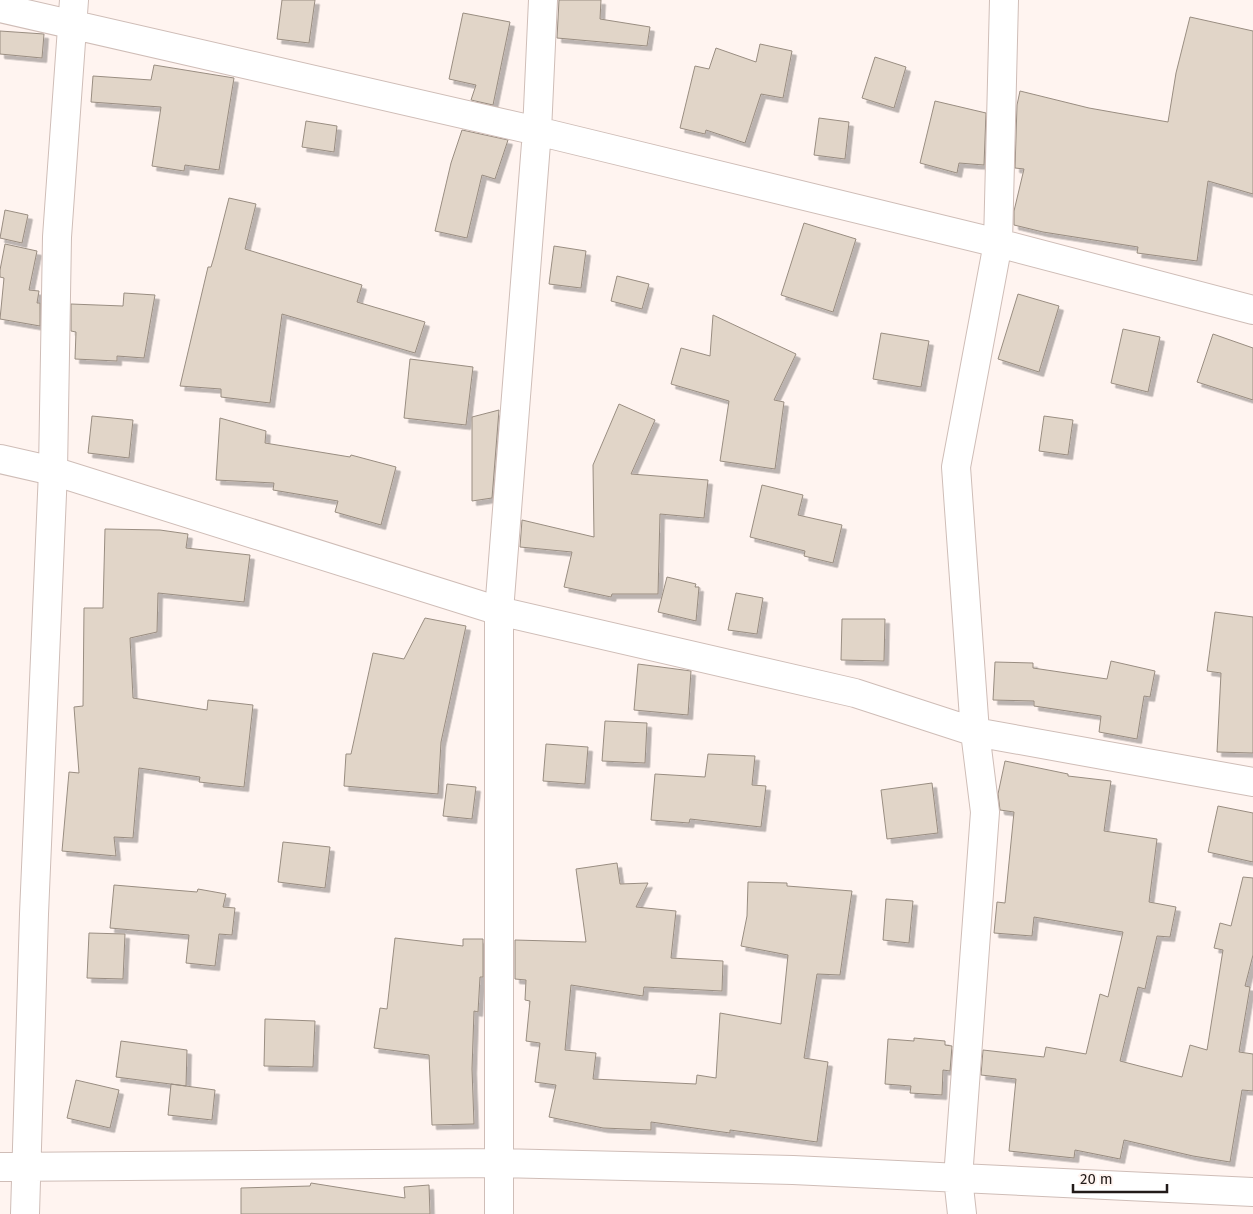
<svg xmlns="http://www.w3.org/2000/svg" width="1253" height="1214" viewBox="0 0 1253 1214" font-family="'Fira Sans',sans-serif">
<defs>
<filter id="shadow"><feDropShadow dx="4.5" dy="4.5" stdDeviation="0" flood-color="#0004"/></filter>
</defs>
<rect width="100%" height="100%" fill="#fff4f0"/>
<!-- building -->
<path fill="#e1d5c8" stroke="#998d81" filter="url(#shadow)" d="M 282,0 L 315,0 L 309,43 L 277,39 Z
M 559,0 L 601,0 L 600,19 L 650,27 L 647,46 L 557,38 Z
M 463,13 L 510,22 L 493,105 L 471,100 L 476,85 L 449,79 Z
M 1190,17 L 1253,31 L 1253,194 L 1208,181 L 1197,261 L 1137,253 L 1138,247 L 1043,232 L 1014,225 L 1014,211 L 1024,169 L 1015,168 L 1017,105 L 1020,91 L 1089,108 L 1168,122 L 1176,73 Z
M 0,31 L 44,34 L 42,58 L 0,54 Z
M 760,44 L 792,51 L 783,98 L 761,94 L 745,143 L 706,130 L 705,134 L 680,128 L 695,66 L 709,69 L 716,48 L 756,62 Z
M 875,57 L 906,67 L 894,108 L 862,98 Z
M 154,65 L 234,78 L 219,170 L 185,165 L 184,171 L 152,166 L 161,107 L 91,102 L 93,76 L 151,80 Z
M 935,101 L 986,113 L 984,165 L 959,163 L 957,173 L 920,163 Z
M 819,118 L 849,122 L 845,159 L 814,155 Z
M 306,121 L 337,126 L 334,152 L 302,147 Z
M 462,130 L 508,140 L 495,179 L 482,175 L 467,238 L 435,231 L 451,163 Z
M 229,198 L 256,204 L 245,249 L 362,285 L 357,302 L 425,322 L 415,353 L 282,314 L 270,403 L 221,397 L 221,389 L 180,386 L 208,267 L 211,267 L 214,257 Z
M 5,210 L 28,215 L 22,243 L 0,238 Z
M 804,223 L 856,239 L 833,312 L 781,295 Z
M 5,244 L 37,251 L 29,290 L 39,291 L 37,303 L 40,303 L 40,326 L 0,319 L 4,278 L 0,277 L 0,270 Z
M 554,246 L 586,251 L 581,288 L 549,284 Z
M 617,276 L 649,284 L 642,309 L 611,301 Z
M 124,293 L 155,295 L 144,358 L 117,356 L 117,361 L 75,359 L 76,332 L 71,331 L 71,304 L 123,306 Z
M 1018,294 L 1059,306 L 1039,372 L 998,359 Z
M 713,315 L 796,354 L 774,400 L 784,402 L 775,469 L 720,461 L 729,401 L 671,384 L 681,348 L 710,356 Z
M 1123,329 L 1160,337 L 1148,392 L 1111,383 Z
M 881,333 L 929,341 L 921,387 L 873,379 Z
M 1213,334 L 1253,348 L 1253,400 L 1197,382 Z
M 410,359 L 473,367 L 466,425 L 404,418 Z
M 619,404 L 655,420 L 631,474 L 708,480 L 704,518 L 660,514 L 658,594 L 612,594 L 611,597 L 564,587 L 572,552 L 520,547 L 522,520 L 594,537 L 593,465 Z
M 499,410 L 492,498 L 472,501 L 472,417 Z
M 92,416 L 133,420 L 129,458 L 88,453 Z
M 1044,416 L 1073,420 L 1068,455 L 1039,451 Z
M 220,418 L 266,431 L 265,443 L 350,457 L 351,455 L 396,467 L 381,525 L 335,512 L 338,501 L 273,490 L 274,483 L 216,480 Z
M 762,485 L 803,495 L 798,515 L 842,525 L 833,563 L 804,556 L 805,551 L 750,537 Z
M 105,529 L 160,530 L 188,534 L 186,548 L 250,555 L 244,602 L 158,593 L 157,632 L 130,638 L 133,698 L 207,710 L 208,700 L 253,705 L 244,787 L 199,782 L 200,777 L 139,768 L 133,838 L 114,837 L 116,856 L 62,851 L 69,772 L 79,773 L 74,707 L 83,706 L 84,608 L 103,608 Z
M 667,577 L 696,584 L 695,587 L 699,587 L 696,621 L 658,612 Z
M 736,593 L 763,598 L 757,634 L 728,630 Z
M 1215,612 L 1253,617 L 1253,753 L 1217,752 L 1221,673 L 1207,671 Z
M 425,618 L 466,626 L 441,742 L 438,794 L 344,786 L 346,754 L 351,754 L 373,653 L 404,659 Z
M 842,619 L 885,619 L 884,661 L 841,660 Z
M 1111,661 L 1155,671 L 1150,697 L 1144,696 L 1137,739 L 1099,732 L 1101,716 L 1034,706 L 1034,701 L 993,700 L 995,662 L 1033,663 L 1033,668 L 1107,679 Z
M 638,664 L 691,671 L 688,715 L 634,710 Z
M 605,721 L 647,723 L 645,763 L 602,761 Z
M 546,744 L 588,747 L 585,784 L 543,781 Z
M 708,754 L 755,756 L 752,785 L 766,786 L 761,827 L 690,819 L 689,823 L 651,820 L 655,774 L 705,777 Z
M 1005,761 L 1068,774 L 1068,776 L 1111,781 L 1104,831 L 1157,839 L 1149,902 L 1176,907 L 1170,937 L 1157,936 L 1145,989 L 1138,987 L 1120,1061 L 1182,1077 L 1190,1045 L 1207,1050 L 1223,950 L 1214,948 L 1220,923 L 1231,926 L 1243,877 L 1253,878 L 1253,955 L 1245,986 L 1250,987 L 1239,1052 L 1253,1054 L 1253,1091 L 1242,1090 L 1230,1162 L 1193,1156 L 1124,1140 L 1120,1159 L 1075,1150 L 1074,1158 L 1009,1151 L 1016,1079 L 981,1075 L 983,1050 L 1044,1057 L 1046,1047 L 1086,1054 L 1100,994 L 1108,997 L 1123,932 L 1034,917 L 1032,936 L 994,933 L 997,902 L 1005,903 L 1014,812 L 1000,810 L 998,794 Z
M 932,783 L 938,833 L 887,839 L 881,790 Z
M 447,784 L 476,787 L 472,819 L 443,816 Z
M 1218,806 L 1253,813 L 1253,862 L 1208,852 Z
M 283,842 L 330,847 L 325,888 L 278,882 Z
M 617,863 L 620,884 L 648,883 L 636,907 L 676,911 L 671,958 L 723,961 L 722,991 L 644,987 L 643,996 L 571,985 L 565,1050 L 596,1053 L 593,1079 L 696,1084 L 697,1075 L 716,1078 L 720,1013 L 781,1024 L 788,955 L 741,946 L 747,916 L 748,882 L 787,883 L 787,886 L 852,891 L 840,975 L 817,974 L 804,1058 L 828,1062 L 817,1142 L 730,1130 L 730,1133 L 651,1122 L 651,1130 L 603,1128 L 549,1117 L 556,1085 L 535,1082 L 540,1043 L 526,1041 L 530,1001 L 525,1000 L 526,980 L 515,979 L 515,940 L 586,942 L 576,869 Z
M 114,885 L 197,892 L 198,889 L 226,894 L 223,907 L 235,908 L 232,935 L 219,934 L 215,966 L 186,963 L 189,935 L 110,928 Z
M 886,899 L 913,901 L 909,943 L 883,940 Z
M 89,933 L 125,934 L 123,979 L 87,978 Z
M 395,938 L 463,946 L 463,939 L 483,939 L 483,977 L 480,977 L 478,1012 L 474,1011 L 472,1069 L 474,1124 L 432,1125 L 429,1055 L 374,1048 L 380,1008 L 387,1009 Z
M 265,1019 L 315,1021 L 313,1067 L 264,1066 Z
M 914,1038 L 945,1041 L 945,1045 L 952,1046 L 950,1071 L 943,1070 L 942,1095 L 910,1093 L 911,1086 L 885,1084 L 888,1039 L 914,1041 Z
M 121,1041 L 187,1050 L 186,1086 L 116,1077 Z
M 76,1080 L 119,1090 L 110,1128 L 67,1118 Z
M 171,1084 L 215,1090 L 212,1120 L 168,1115 Z
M 311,1183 L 405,1198 L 404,1187 L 429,1185 L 430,1214 L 241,1214 L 241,1188 L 310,1186 Z"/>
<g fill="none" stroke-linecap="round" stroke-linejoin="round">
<defs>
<path id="minor" d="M 0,8 L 537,131 L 998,243 L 1253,310
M 0,459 L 53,471 L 499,611 L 855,693 L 975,732 L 1253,782
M 0,1167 L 499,1163 L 793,1170 L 1253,1192
M 25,1214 L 34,914 L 53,471 L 57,237 L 74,0
M 499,1214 L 499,611 L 537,131 L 543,0
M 962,1214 L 958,1178 L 985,812 L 975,732 L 956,467 L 998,243 L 1004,0"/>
</defs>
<!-- minor casing -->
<use href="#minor" stroke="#cfbdb7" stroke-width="30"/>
<!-- minor -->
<use href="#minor" stroke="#fff" stroke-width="28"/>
</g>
<!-- scale -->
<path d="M1073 1184v8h94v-8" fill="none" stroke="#221b19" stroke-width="2.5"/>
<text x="1080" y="1184" font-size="15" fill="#221b19" stroke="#fff4f0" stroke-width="4" paint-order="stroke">20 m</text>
</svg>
